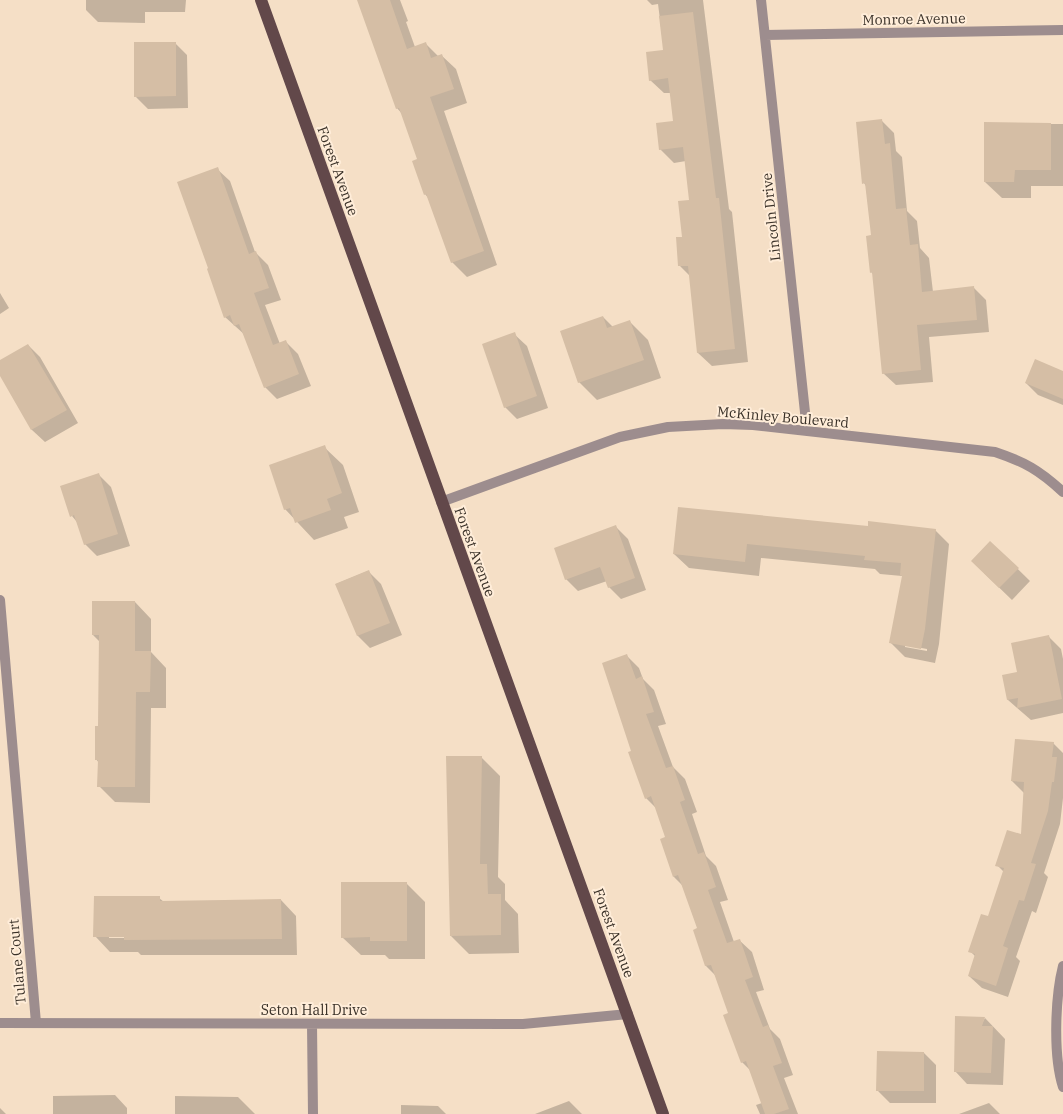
<svg xmlns="http://www.w3.org/2000/svg" width="1063" height="1114" viewBox="0 0 1063 1114" font-family="'IBM Plex Serif',serif">
<rect width="100%" height="100%" fill="#f5dfc6"/>
<!-- shadow -->
<path fill="#0003" fill-rule="evenodd" d="M 86,0 L 186,0 L 185,12 L 145,12 L 145,23 L 98,22 L 86,10 Z
M 359,0 L 400,0 L 408,21 L 406,22 L 415,47 L 426,44 L 438,56 L 441,55 L 456,69 L 467,103 L 444,111 L 497,265 L 467,277 L 452,262 L 429,199 L 425,194 L 419,160 L 403,115 L 397,108 Z
M 647,0 L 703,0 L 729,209 L 732,212 L 748,362 L 712,366 L 698,353 L 691,277 L 680,266 L 691,201 L 686,161 L 674,163 L 660,149 L 675,122 L 671,93 L 664,93 L 650,80 L 664,51 L 658,4 L 652,5 Z
M 175,43 L 187,55 L 188,108 L 148,109 L 136,97 Z
M 882,121 L 894,133 L 896,151 L 902,157 L 907,211 L 917,221 L 920,248 L 929,258 L 933,292 L 974,288 L 986,300 L 989,332 L 929,337 L 933,382 L 896,385 L 883,373 L 873,274 L 871,272 L 872,236 L 866,186 L 864,183 Z
M 985,124 L 1063,124 L 1063,186 L 1031,186 L 1031,198 L 1002,198 L 985,182 Z
M 217,169 L 230,181 L 255,252 L 268,265 L 281,300 L 265,305 L 280,344 L 286,342 L 298,354 L 311,386 L 277,399 L 265,387 L 245,335 L 225,317 Z
M 0,293 L 9,308 L 0,314 Z
M 603,317 L 613,327 L 630,322 L 648,340 L 661,378 L 597,400 L 579,382 Z
M 514,334 L 527,346 L 548,408 L 517,419 L 505,407 Z
M 28,345 L 40,357 L 78,423 L 45,442 L 32,430 L 0,374 L 0,362 Z
M 1063,372 L 1063,405 L 1038,395 L 1026,383 Z
M 324,447 L 343,465 L 359,512 L 344,517 L 348,528 L 314,540 L 285,509 Z
M 99,475 L 111,487 L 130,546 L 97,556 L 85,544 L 77,522 L 72,516 Z
M 616,527 L 628,539 L 646,590 L 621,599 L 609,587 L 607,581 L 578,591 L 566,579 Z
M 869,527 L 935,530 L 949,544 L 939,644 L 935,663 L 905,657 L 890,642 L 903,577 L 902,576 L 880,574 L 875,569 L 761,558 L 759,576 L 689,568 L 674,554 ZM 905,645 L 927,649 L 927,651 L 905,647 Z
M 990,542 L 1030,581 L 1012,600 L 984,573 Z
M 368,571 L 381,584 L 402,635 L 370,648 L 358,636 L 336,584 Z
M 135,602 L 151,619 L 151,652 L 166,668 L 166,708 L 151,708 L 150,803 L 115,802 L 99,786 L 99,763 L 96,759 L 100,728 L 100,642 L 93,635 Z
M 1049,637 L 1061,649 L 1063,659 L 1063,713 L 1031,720 L 1008,700 L 1004,676 L 1018,673 Z
M 627,656 L 639,668 L 643,679 L 654,690 L 666,724 L 658,726 L 673,767 L 685,779 L 697,812 L 692,814 L 706,856 L 716,866 L 728,900 L 720,902 L 734,942 L 739,940 L 752,952 L 764,990 L 756,992 L 770,1029 L 780,1039 L 793,1075 L 784,1078 L 798,1114 L 760,1114 L 756,1105 L 762,1103 L 751,1071 L 742,1062 L 730,1014 L 716,976 L 706,966 L 698,929 L 683,886 L 674,877 L 667,837 L 656,808 L 646,798 L 633,752 Z
M 1053,743 L 1063,753 L 1063,798 L 1060,824 L 1044,873 L 1048,877 L 1036,913 L 1032,911 L 1016,957 L 1020,961 L 1008,997 L 982,988 L 969,976 L 976,957 L 970,951 L 989,917 L 1004,872 L 997,865 L 1022,836 L 1024,793 L 1012,781 Z
M 481,757 L 500,776 L 498,877 L 505,884 L 505,900 L 518,914 L 519,953 L 469,954 L 451,936 Z
M 407,884 L 425,902 L 425,959 L 389,959 L 385,955 L 361,955 L 342,937 Z
M 159,898 L 164,902 L 281,900 L 296,916 L 297,955 L 141,955 L 138,952 L 110,952 L 95,936 ZM 109,935 L 130,936 L 130,938 L 109,938 Z
M 985,1018 L 1005,1039 L 1003,1085 L 967,1084 L 955,1071 Z
M 924,1053 L 936,1065 L 936,1103 L 890,1103 L 878,1091 Z
M 115,1095 L 127,1108 L 127,1114 L 53,1114 L 53,1096 Z
M 175,1096 L 238,1097 L 255,1114 L 175,1114 Z
M 569,1101 L 582,1114 L 535,1114 Z
M 989,1103 L 1000,1114 L 959,1114 Z
M 401,1105 L 438,1106 L 446,1114 L 401,1114 Z
M 0,1108 L 6,1114 L 0,1114 Z"/>
<!-- building -->
<path fill="#d5bea5" d="M 357,0 L 390,0 L 407,49 L 426,42 L 431,58 L 442,54 L 454,89 L 430,97 L 484,251 L 451,263 L 426,194 L 424,195 L 412,161 L 417,159 L 399,108 L 396,109 Z
M 693,12 L 716,198 L 719,198 L 735,349 L 697,353 L 688,266 L 678,266 L 676,237 L 682,237 L 678,201 L 689,200 L 683,147 L 659,150 L 656,123 L 673,121 L 668,78 L 649,81 L 646,52 L 663,50 L 659,16 Z
M 134,42 L 176,42 L 176,96 L 134,97 Z
M 882,119 L 885,144 L 890,143 L 896,209 L 906,208 L 910,245 L 918,244 L 922,292 L 974,286 L 977,320 L 917,325 L 921,370 L 882,374 L 872,272 L 870,273 L 866,236 L 871,235 L 865,183 L 862,184 L 856,122 Z
M 984,122 L 1051,123 L 1051,170 L 1015,170 L 1014,182 L 984,182 Z
M 218,167 L 249,254 L 256,251 L 269,288 L 254,293 L 273,345 L 286,340 L 299,374 L 264,388 L 239,324 L 234,326 L 230,315 L 224,318 L 207,269 L 208,268 L 177,182 Z
M 603,316 L 607,328 L 630,320 L 644,360 L 578,383 L 560,331 Z
M 515,332 L 537,396 L 504,408 L 482,344 Z
M 28,344 L 67,410 L 31,430 L 0,376 L 0,360 Z
M 1035,359 L 1063,371 L 1063,399 L 1025,383 Z
M 325,445 L 342,493 L 327,499 L 331,510 L 295,523 L 290,508 L 284,510 L 269,465 Z
M 99,473 L 118,534 L 84,545 L 74,515 L 70,517 L 60,486 Z
M 678,507 L 868,526 L 868,521 L 936,529 L 925,629 L 921,649 L 889,643 L 902,576 L 900,575 L 901,563 L 864,560 L 865,556 L 747,544 L 745,562 L 673,554 Z
M 616,525 L 635,578 L 608,588 L 600,567 L 565,580 L 554,548 Z
M 990,541 L 1019,568 L 999,588 L 971,561 Z
M 369,570 L 390,623 L 357,636 L 335,584 Z
M 92,601 L 135,601 L 135,651 L 151,651 L 150,692 L 136,692 L 135,787 L 97,787 L 98,760 L 95,760 L 95,726 L 98,726 L 99,635 L 92,635 Z
M 1049,635 L 1062,699 L 1017,708 L 1018,698 L 1007,700 L 1002,675 L 1017,672 L 1011,643 Z
M 627,654 L 636,679 L 642,676 L 654,712 L 646,714 L 666,768 L 673,766 L 685,800 L 680,802 L 698,854 L 704,852 L 716,887 L 708,890 L 727,943 L 740,939 L 753,977 L 745,980 L 763,1027 L 768,1025 L 782,1063 L 773,1066 L 789,1109 L 774,1114 L 765,1114 L 746,1061 L 741,1063 L 723,1015 L 728,1013 L 711,965 L 705,966 L 693,930 L 697,928 L 678,875 L 673,877 L 660,839 L 665,837 L 651,796 L 645,799 L 628,752 L 631,751 L 602,663 Z
M 1015,739 L 1054,742 L 1052,757 L 1057,757 L 1054,782 L 1052,782 L 1048,811 L 1031,863 L 1036,864 L 1024,901 L 1019,900 L 1003,946 L 1008,948 L 996,986 L 968,976 L 975,954 L 968,952 L 981,914 L 988,916 L 1004,868 L 995,866 L 1007,830 L 1021,834 L 1024,782 L 1011,781 Z
M 446,756 L 482,756 L 480,864 L 487,864 L 488,894 L 501,894 L 501,935 L 450,936 Z
M 341,882 L 407,882 L 407,941 L 370,941 L 370,937 L 341,938 Z
M 94,896 L 160,896 L 160,901 L 281,899 L 282,939 L 124,940 L 124,937 L 93,937 Z
M 955,1016 L 985,1017 L 982,1026 L 993,1026 L 991,1073 L 954,1072 Z
M 877,1051 L 924,1052 L 924,1091 L 876,1091 Z"/>
<g fill="none" stroke-linecap="round" stroke-linejoin="round">
<!-- street -->
<path stroke="#9d8d8e" stroke-width="10" d="M 761,0 L 807,431
M 765,35 L 1063,30
M 441,502 L 620,437 L 668,427 L 723,424 L 753,425 L 995,452 C 1025,462 1039,470 1063,492
M 0,600 L 36,1023
M 1063,966 C 1055,998 1053,1056 1063,1087
M 0,1023 L 523,1024 L 628,1014
M 312,1024 L 313,1114"/>
<!-- primary -->
<path stroke="#62484a" stroke-width="12" d="M 261,0 L 663,1114"/>
</g>
<g text-anchor="middle" dominant-baseline="central" stroke-width="4" stroke-linejoin="round" paint-order="stroke">
<!-- street labels -->
<g font-size="14" fill="#393027" stroke="#ffedd9">
<text transform="translate(914 19) rotate(-1)">Monroe Avenue</text>
<text transform="translate(338 171) rotate(70)">Forest Avenue</text>
<text transform="translate(771 217) rotate(-96)">Lincoln Drive</text>
<text transform="translate(783 417) rotate(5)">McKinley Boulevard</text>
<text transform="translate(475 552) rotate(70)">Forest Avenue</text>
<text transform="translate(614 933) rotate(70)">Forest Avenue</text>
<text transform="translate(17 962) rotate(-95)">Tulane Court</text>
<text x="314" y="1010">Seton Hall Drive</text>
</g>
</g>
</svg>
